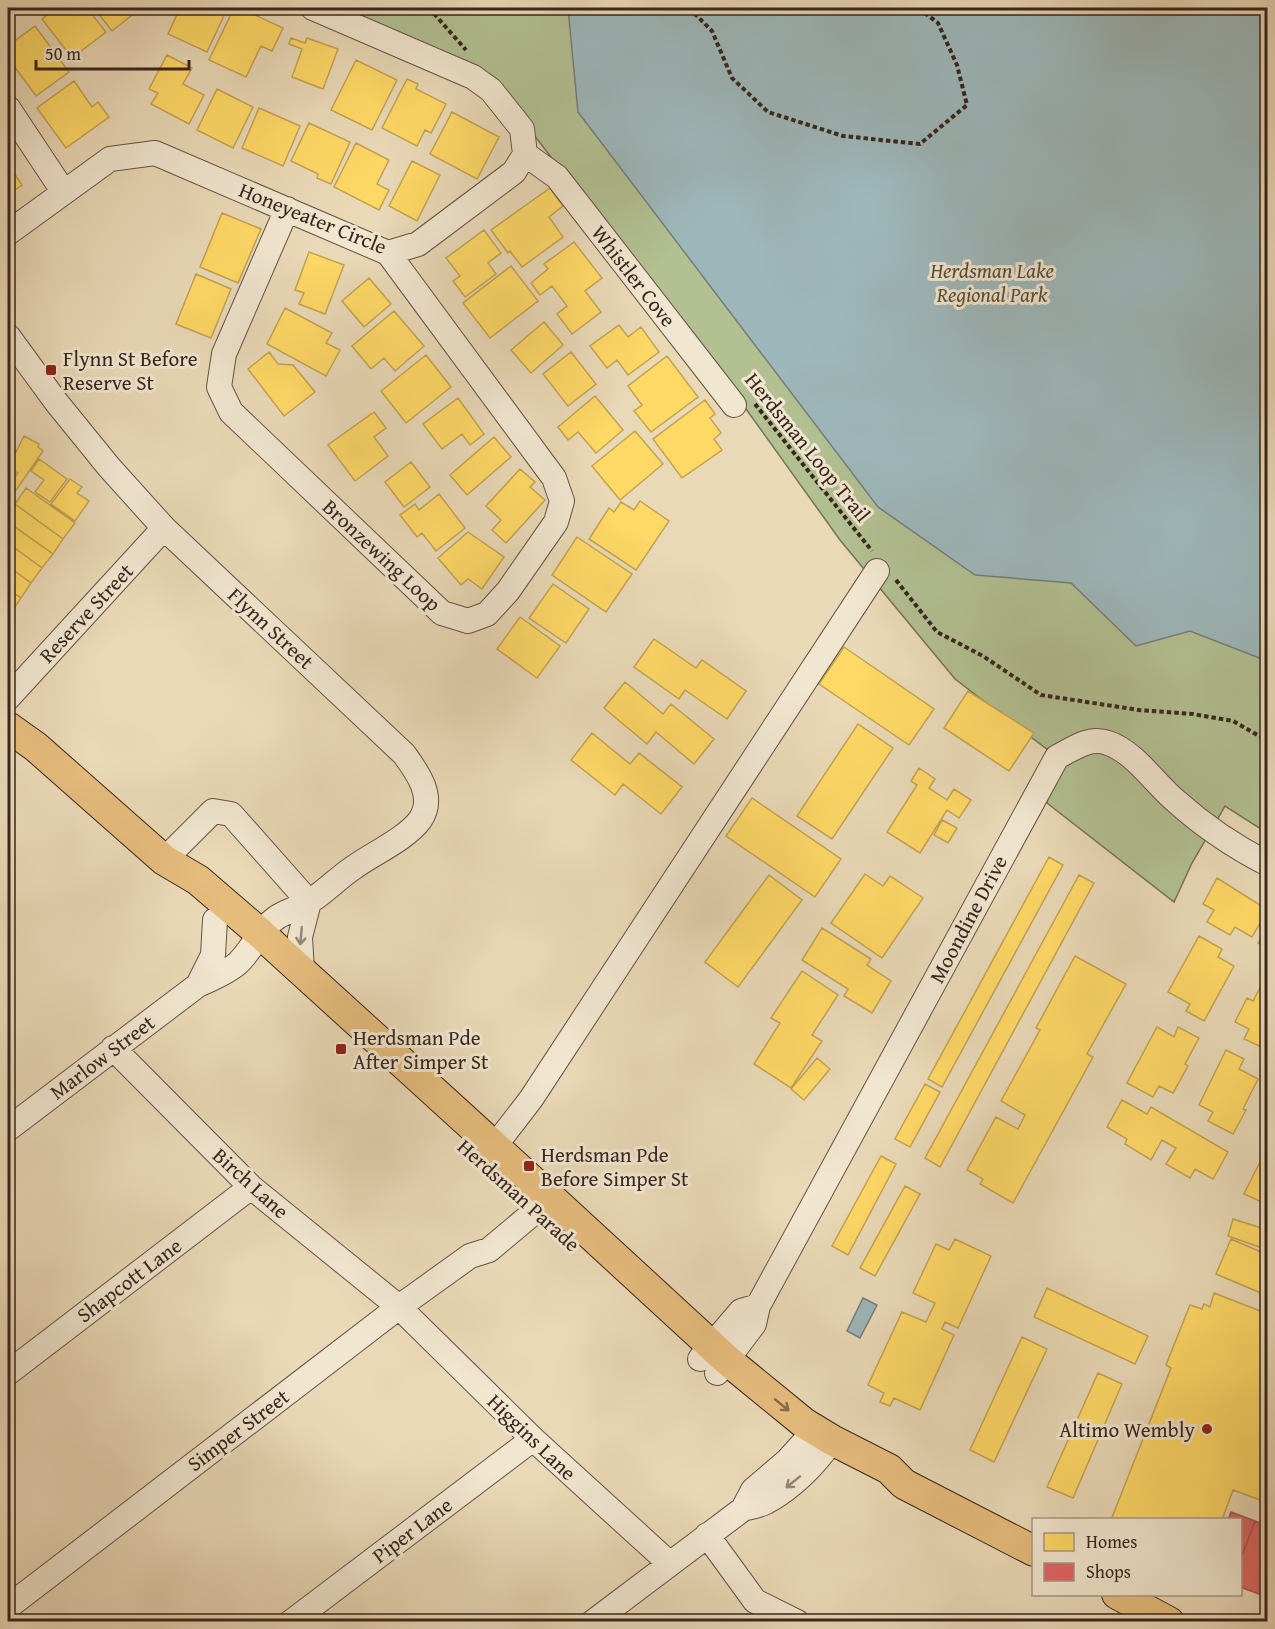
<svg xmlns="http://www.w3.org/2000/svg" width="1275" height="1629" viewBox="0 0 1275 1629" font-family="'Gentium Book Plus',serif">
<rect width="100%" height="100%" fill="#ead9b7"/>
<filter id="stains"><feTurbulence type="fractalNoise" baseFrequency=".00333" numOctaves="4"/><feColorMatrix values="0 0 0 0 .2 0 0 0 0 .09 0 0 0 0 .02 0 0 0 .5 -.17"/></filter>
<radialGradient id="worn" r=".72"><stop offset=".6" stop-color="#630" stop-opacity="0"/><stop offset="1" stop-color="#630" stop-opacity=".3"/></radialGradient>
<!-- green -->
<path fill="#b2c092" stroke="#757358" stroke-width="1.5" d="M 343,8 L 1267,8 L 1267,833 L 1225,806 L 1192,863 L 1174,902 L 1047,803 L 1057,757 L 955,679 L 840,540 L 746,409 L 489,77 Z"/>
<!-- water -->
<path fill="#9db7ba" stroke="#757d7b" stroke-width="1.5" d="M 568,8 L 1267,8 L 1267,661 L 1190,631 L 1136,646 L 1071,583 L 975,575 L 878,507 L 578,112 Z
M 863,1298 L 877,1305 L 860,1338 L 847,1331 Z"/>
<!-- homes -->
<path fill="#ffd966" stroke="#c3a350" stroke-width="1.5" d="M 56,8 L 87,8 L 106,32 L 72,58 L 42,19 Z
M 94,8 L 141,8 L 112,31 Z
M 180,8 L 217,8 L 226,11 L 207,52 L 168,34 Z
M 234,8 L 240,8 L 283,28 L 272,51 L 261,46 L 246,77 L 209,60 Z
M 35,26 L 69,72 L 36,96 L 8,58 L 8,46 Z
M 291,38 L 305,43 L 307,38 L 338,49 L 323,89 L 292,77 L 302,49 L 289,44 Z
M 167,55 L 192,68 L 183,84 L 204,95 L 189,124 L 151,104 L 158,93 L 149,89 Z
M 356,60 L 397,80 L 372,130 L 331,110 Z
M 407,79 L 418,84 L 416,89 L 446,104 L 431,133 L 425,130 L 417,146 L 382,128 Z
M 74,81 L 92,107 L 98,102 L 109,117 L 66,148 L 37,108 Z
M 217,89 L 253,107 L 233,148 L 197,130 Z
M 259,108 L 300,126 L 283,166 L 242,148 Z
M 452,112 L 499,137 L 477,179 L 430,154 Z
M 309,123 L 350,142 L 331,184 L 317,178 L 318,174 L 291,161 Z
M 356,143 L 389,160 L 377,184 L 389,190 L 379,210 L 334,187 Z
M 412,161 L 440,175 L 417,221 L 389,206 Z
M 8,164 L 22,185 L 8,195 Z
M 550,188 L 563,206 L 549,217 L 563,237 L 522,267 L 510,251 L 508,253 L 491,230 Z
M 222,213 L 261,229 L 238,283 L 200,267 Z
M 484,230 L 501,253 L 488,263 L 496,274 L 465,297 L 453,281 L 460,276 L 446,258 Z
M 574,242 L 602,278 L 585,291 L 601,312 L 572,334 L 557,314 L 567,306 L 552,286 L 540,295 L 531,283 L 548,269 L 544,264 Z
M 309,252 L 344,265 L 325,314 L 299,304 L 304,293 L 295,290 Z
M 511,266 L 538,301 L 490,338 L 463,303 Z
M 196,274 L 231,289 L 211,338 L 176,324 Z
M 369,278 L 391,304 L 364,327 L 342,301 Z
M 285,308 L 332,333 L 326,343 L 340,350 L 326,376 L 267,344 Z
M 394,311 L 424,346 L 395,371 L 384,358 L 371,369 L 352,346 Z
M 544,322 L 563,345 L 531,373 L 511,350 Z
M 619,325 L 628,337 L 641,327 L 659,352 L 628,375 L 617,360 L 607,368 L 590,346 Z
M 269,352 L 278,364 L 293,365 L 315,392 L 284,416 L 248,369 Z
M 571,352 L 596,384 L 568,406 L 543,374 Z
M 426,355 L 451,387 L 406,423 L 381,391 Z
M 667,356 L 698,397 L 651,432 L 634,411 L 642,405 L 628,386 Z
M 595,396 L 623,430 L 596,453 L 578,432 L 568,440 L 558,427 Z
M 458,398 L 484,434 L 470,445 L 462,434 L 442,449 L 423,424 Z
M 705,400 L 715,414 L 710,418 L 721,433 L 714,439 L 722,450 L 682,478 L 653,439 Z
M 374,412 L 386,428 L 374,437 L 388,456 L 355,481 L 328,445 Z
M 635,431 L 663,464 L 620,500 L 592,466 Z
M 24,436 L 39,444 L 38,447 L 43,451 L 12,496 L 8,493 L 8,472 L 16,476 L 18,473 L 8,468 Z
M 494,437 L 511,457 L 467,495 L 450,475 Z
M 39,459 L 67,479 L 50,502 L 35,492 L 44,480 L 31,471 Z
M 411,462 L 430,487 L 404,507 L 385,482 Z
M 520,469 L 535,482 L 530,487 L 545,500 L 506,543 L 492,530 L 501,520 L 486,506 Z
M 70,479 L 82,487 L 77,493 L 89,501 L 75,521 L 51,504 Z
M 26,488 L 75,523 L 63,539 L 15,504 Z
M 439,494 L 465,528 L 436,551 L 422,533 L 417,537 L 400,515 L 415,504 L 419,510 Z
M 640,501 L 669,521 L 636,570 L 589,539 L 609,508 L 614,512 L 621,502 L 634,510 Z
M 15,504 L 63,539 L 53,554 L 8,522 L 8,514 Z
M 8,522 L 53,554 L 42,568 L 8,543 Z
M 468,532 L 504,557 L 482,589 L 468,579 L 461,585 L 438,558 Z
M 577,537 L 632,574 L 606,612 L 552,575 Z
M 8,543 L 42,568 L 31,583 L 8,566 Z
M 8,566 L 31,583 L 21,598 L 8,589 Z
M 553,584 L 589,609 L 566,643 L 529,618 Z
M 8,589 L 21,598 L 10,614 L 8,612 Z
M 520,617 L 560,646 L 537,678 L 497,649 Z
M 654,639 L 696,668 L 702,660 L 746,691 L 727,719 L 685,690 L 679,699 L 634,667 Z
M 844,647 L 934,709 L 909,745 L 819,684 Z
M 625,682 L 663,714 L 671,704 L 714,739 L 694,764 L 656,732 L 647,744 L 604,708 Z
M 968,691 L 1034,733 L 1009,771 L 944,728 Z
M 858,724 L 893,748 L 832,839 L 797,816 Z
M 592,733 L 630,764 L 639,753 L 682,787 L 661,814 L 623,784 L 615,795 L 571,760 Z
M 919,768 L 935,779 L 929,788 L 947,800 L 954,789 L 971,800 L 959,818 L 947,810 L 920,853 L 887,832 L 917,785 L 911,781 Z
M 752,798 L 841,859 L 815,897 L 726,836 Z
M 942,820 L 957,828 L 948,843 L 934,835 Z
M 1049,857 L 1063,865 L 942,1087 L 928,1079 Z
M 865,874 L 883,886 L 890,876 L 923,898 L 882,958 L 831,923 Z
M 769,875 L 802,900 L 738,987 L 705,962 Z
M 1079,875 L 1094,883 L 940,1167 L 925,1158 Z
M 1217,878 L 1268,910 L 1252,937 L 1235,927 L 1230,935 L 1207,922 L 1214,910 L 1203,904 Z
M 822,928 L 871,959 L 867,965 L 891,981 L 872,1013 L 844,996 L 848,989 L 802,960 Z
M 1268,928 L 1268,949 L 1258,943 Z
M 1199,936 L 1222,949 L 1218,957 L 1234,966 L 1204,1021 L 1186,1011 L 1190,1004 L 1168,992 Z
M 1075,956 L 1126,984 L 1087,1054 L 1093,1057 L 1013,1203 L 980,1184 L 983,1179 L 967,1170 L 996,1117 L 1018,1129 L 1025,1115 L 1001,1101 L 1040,1030 L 1036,1028 Z
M 802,971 L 838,995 L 812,1035 L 822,1041 L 791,1088 L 754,1064 L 780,1023 L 771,1018 Z
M 1263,982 L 1268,984 L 1268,1050 L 1244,1039 L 1249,1029 L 1235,1022 L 1247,998 L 1253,1001 Z
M 1157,1027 L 1174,1037 L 1178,1027 L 1199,1038 L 1185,1064 L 1188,1066 L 1173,1093 L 1159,1086 L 1153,1097 L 1127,1083 Z
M 1226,1050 L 1244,1059 L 1239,1069 L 1258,1079 L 1243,1109 L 1246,1110 L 1233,1134 L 1208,1121 L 1213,1112 L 1199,1105 Z
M 817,1058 L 830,1069 L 804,1100 L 791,1089 Z
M 925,1084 L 940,1092 L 910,1147 L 895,1139 Z
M 1122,1100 L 1147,1114 L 1151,1107 L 1228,1152 L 1213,1179 L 1195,1169 L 1190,1178 L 1166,1164 L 1176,1148 L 1162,1140 L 1151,1160 L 1125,1144 L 1127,1139 L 1107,1127 Z
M 1268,1146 L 1268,1205 L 1244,1194 Z
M 881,1156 L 896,1164 L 848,1255 L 832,1246 Z
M 905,1186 L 920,1194 L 875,1276 L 860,1268 Z
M 1233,1219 L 1268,1230 L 1268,1250 L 1228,1236 Z
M 955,1239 L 991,1256 L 958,1328 L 945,1322 L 942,1329 L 954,1335 L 920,1410 L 894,1398 L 890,1406 L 880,1402 L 884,1393 L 868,1385 L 902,1312 L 926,1322 L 935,1303 L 913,1293 L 936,1244 L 949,1250 Z
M 1231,1239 L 1268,1255 L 1268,1296 L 1216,1274 Z
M 1047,1288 L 1148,1336 L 1135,1364 L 1034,1317 Z
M 1214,1293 L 1268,1314 L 1268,1503 L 1233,1490 L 1222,1520 L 1111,1520 L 1171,1368 L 1166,1365 L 1190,1305 L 1202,1309 L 1204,1304 L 1210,1307 Z
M 1022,1337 L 1047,1349 L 994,1462 L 970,1450 Z
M 1098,1373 L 1122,1384 L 1073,1498 L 1047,1487 Z"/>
<!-- shops -->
<path fill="#e06666" stroke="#ae5350" stroke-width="1.5" d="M 1231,1512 L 1255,1521 L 1240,1561 L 1240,1520 L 1228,1520 Z
M 1255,1521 L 1268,1526 L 1268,1571 L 1259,1594 L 1240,1587 L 1240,1561 Z"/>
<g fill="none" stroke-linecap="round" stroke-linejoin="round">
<defs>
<path id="minor" d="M 8,108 L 63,191
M 525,154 L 557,177 L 734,405
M 287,209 L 224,354 L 219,387 L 231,412 L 442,613 L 468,621 L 487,614 L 508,591 L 556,522 L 562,501 L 554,478 L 388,253
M 8,233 L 110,159 L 155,153 L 388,253 L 418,244 L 514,172 L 525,154 L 522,129 L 491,90 L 473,77 L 313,8
M 8,336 L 57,403 L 109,467 L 164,528 L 404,754 C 417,772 436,797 420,820 C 406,839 372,854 353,868 C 338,878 325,892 309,902 C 299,908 286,911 276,918 C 260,929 252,950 238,963 C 227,973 211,979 198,985 L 8,1129
M 8,698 L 164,528
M 164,860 L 213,811 L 231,814 L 309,902
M 302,972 L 300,937 L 309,902
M 198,985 L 213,955 L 215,920
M 113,1048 L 251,1187 L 399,1307 L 533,1439 L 669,1563
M 494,1147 L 531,1099 L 877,571
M 700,1359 L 741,1311 L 758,1306
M 8,1373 L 251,1187
M 717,1373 L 754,1324 L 758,1306 L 1057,757 C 1073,749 1089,736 1108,743 C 1135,752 1155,784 1177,802 C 1206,828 1233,846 1268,864
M 743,1509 L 753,1490 L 788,1460 L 815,1430
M 707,1535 L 755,1601 L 797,1622
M 8,1607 L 399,1307 L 470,1256 L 489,1250 L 551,1198
M 291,1622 L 533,1439
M 593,1622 L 743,1509 C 750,1507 759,1506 766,1502 C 792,1488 816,1464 832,1440"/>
<path id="major" d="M 8,727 L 36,747 L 164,860 L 198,880 L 261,934 L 551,1198 L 727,1360 L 804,1423 L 832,1440 L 889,1469 L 904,1484 L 1034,1551
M 1117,1594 L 1169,1622"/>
</defs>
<!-- minor casing -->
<use href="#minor" stroke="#645344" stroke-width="26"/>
<!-- major casing -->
<use href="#major" stroke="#38261d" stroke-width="32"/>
<!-- path -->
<path stroke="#38261d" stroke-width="4" stroke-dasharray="4.5 3" stroke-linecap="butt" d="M 429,8 L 466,50
M 689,8 L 712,31 L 732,78 L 768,112 L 843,136 L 920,144 L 967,105 L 957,65 L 938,23 L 918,8
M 755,404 L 872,551
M 896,580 L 937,632 L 983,656 L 1041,695 L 1139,710 L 1193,714 L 1233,721 L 1268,741"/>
<!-- minor -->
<use href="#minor" stroke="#f1e6d0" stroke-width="24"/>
<!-- major -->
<use href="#major" stroke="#e5bc7c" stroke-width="30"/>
</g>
<!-- one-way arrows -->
<defs><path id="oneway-shaft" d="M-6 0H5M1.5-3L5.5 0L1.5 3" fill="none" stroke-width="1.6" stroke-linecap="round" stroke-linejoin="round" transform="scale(1.5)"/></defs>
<g stroke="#948676">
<use href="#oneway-shaft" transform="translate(301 936) rotate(95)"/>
<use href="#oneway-shaft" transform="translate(793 1482) rotate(141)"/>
</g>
<use stroke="#866a48" href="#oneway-shaft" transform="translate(782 1405) rotate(39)"/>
<!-- markers -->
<g fill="#8f2418" stroke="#f1e6d0" stroke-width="2">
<rect x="45" y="364" width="12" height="12" rx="3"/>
<rect x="335" y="1043" width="12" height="12" rx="3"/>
<rect x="523" y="1160" width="12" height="12" rx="3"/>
<circle cx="1207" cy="1429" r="6"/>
</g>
<g text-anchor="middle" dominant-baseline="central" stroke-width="6" stroke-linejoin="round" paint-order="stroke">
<!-- street labels -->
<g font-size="21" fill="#38261d" stroke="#f1e6d0">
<text transform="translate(313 218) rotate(22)">Honeyeater Circle</text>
<text transform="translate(634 276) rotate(52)">Whistler Cove</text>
<text transform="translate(808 447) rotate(51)">Herdsman Loop Trail</text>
<text transform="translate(382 555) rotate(43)">Bronzewing Loop</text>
<text transform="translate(86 613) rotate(-47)">Reserve Street</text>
<text transform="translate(271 628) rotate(43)">Flynn Street</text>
<text transform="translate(968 919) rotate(-62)">Moondine Drive</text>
<text transform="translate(102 1057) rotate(-37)">Marlow Street</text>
<text transform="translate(251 1183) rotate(42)">Birch Lane</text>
<text transform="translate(519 1195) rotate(42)">Herdsman Parade</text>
<text transform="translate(129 1280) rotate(-37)">Shapcott Lane</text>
<text transform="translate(238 1430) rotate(-37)">Simper Street</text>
<text transform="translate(532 1437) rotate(44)">Higgins Lane</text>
<text transform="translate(412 1530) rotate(-37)">Piper Lane</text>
</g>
<!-- park labels -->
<g font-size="21" font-style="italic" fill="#564c3a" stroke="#f1e6d0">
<text x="992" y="270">Herdsman Lake<tspan x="992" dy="24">Regional Park</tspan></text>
</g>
<!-- poi labels -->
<g font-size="21" fill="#38261d" stroke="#f1e6d0" text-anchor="start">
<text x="63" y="358">Flynn St Before<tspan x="63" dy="24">Reserve St</tspan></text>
<text x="353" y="1037">Herdsman Pde<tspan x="353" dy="24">After Simper St</tspan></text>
<text x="541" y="1154">Herdsman Pde<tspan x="541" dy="24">Before Simper St</tspan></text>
<text x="1195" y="1429" text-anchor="end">Altimo Wembly</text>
</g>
</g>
<!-- margin -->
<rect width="1275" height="1629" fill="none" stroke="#ead9b7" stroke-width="30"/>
<rect x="9" y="9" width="1257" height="1611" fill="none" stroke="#38261d" stroke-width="3"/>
<rect x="15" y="15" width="1245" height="1599" fill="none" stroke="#38261d" stroke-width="1.5"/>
<!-- legend -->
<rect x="1032" y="1518" width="210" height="78" fill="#f1e6d0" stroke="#a79988" stroke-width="1.5"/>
<rect x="1044" y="1533" width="30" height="18" fill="#ffd966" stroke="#a79988" stroke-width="1.5"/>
<text x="1086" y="1548" font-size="18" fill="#38261d">Homes</text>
<rect x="1044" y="1563" width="30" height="18" fill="#e06666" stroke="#a79988" stroke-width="1.5"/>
<text x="1086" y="1578" font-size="18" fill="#38261d">Shops</text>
<!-- scale -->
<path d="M36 60v9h153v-9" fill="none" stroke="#38261d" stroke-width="3"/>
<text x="45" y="60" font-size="18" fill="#38261d" stroke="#f1e6d0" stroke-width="4.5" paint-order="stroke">50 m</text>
<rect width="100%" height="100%" filter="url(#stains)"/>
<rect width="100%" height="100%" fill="url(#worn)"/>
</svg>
